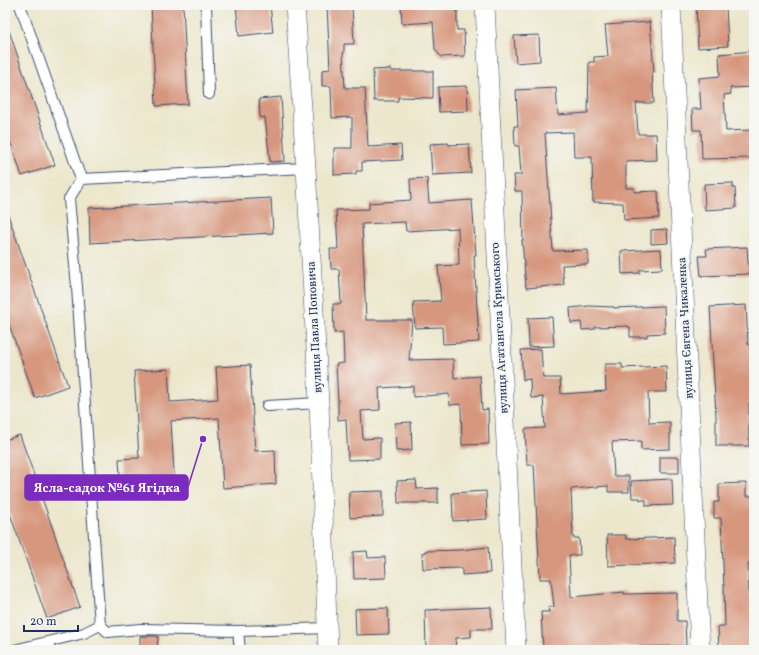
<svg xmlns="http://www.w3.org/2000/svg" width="759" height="655" viewBox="0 0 759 655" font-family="Vollkorn,serif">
<rect width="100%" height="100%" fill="#f6f6f2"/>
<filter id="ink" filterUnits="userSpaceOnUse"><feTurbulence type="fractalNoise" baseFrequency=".025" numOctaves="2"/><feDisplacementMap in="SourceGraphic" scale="8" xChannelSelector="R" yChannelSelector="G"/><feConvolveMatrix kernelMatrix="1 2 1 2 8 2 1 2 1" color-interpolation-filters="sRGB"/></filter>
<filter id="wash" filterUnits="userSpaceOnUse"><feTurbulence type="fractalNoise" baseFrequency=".012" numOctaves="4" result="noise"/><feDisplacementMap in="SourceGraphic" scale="16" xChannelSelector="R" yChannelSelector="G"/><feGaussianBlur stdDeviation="0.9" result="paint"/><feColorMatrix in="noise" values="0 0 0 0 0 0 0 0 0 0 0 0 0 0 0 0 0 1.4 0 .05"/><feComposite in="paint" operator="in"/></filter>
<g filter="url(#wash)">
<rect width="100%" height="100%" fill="#ece7cc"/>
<g id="blocks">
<!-- building -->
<path fill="#d7977e" d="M 151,5 L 183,5 L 188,104 L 156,106 Z
M 236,5 L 270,5 L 273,32 L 239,36 Z
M 327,5 L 352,5 L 354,44 L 344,44 L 344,53 L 343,53 L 345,88 L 365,88 L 368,147 L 401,145 L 402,160 L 362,162 L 362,171 L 356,171 L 356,174 L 334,175 L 334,148 L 352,148 L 352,117 L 332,118 L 331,86 L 322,86 L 322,70 L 330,69 Z
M 401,5 L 457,5 L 457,30 L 464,30 L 465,56 L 441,57 L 435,49 L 433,22 L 402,24 Z
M 696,5 L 726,5 L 728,46 L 698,48 Z
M 650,22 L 654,72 L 652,72 L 654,103 L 636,103 L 638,134 L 656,134 L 657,160 L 626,161 L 626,188 L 634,188 L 634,192 L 658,191 L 659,218 L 624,220 L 623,203 L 593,202 L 592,157 L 574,157 L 573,132 L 545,133 L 553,251 L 588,250 L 588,264 L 562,265 L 564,285 L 526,288 L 522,240 L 523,240 L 522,191 L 515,191 L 514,175 L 521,175 L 519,146 L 515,146 L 514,126 L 518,126 L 516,90 L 556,88 L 558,115 L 588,113 L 589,62 L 594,62 L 594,57 L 608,56 L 605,25 Z
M 7,25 L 55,165 L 22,176 L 5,126 L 5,26 Z
M 539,35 L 540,61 L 516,63 L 514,36 Z
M 754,51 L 754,87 L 730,88 L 731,94 L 724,95 L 726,131 L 754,130 L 754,143 L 751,143 L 752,158 L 702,159 L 701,130 L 693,130 L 692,109 L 701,109 L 699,78 L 720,76 L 719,54 Z
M 391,69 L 391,71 L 433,71 L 433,98 L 398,97 L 398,101 L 374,101 L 373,70 Z
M 467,86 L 468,111 L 439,112 L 438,87 Z
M 281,97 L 285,161 L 270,162 L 265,117 L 260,118 L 259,99 Z
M 448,143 L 449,145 L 469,144 L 471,173 L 432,175 L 430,144 Z
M 427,178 L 429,203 L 472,200 L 476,255 L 474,255 L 479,342 L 443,344 L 442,327 L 415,328 L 413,302 L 441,301 L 438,266 L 459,265 L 458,228 L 406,231 L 405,222 L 362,224 L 366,320 L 412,320 L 409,360 L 453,359 L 454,378 L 480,376 L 482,410 L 488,409 L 489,444 L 462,445 L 461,404 L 450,405 L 449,394 L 413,397 L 413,386 L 379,388 L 380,410 L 361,411 L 363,439 L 380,438 L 380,459 L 348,460 L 346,419 L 338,420 L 338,401 L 336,364 L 344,363 L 343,332 L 334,333 L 333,304 L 341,304 L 339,269 L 331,269 L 330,249 L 338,249 L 336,210 L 369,209 L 369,203 L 411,200 L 410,179 Z
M 733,183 L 733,188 L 735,188 L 736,208 L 705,210 L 704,184 Z
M 271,198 L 273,233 L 90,243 L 89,208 Z
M 5,212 L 7,212 L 68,386 L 35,398 L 5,313 Z
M 667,229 L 668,243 L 651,244 L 651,230 Z
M 747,247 L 749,274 L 701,276 L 699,256 L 707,256 L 706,249 Z
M 661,249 L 662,269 L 639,270 L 640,273 L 622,274 L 621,251 Z
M 746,305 L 748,345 L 750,345 L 753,402 L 749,402 L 749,446 L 716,446 L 716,416 L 710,307 Z
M 589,306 L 614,307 L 614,308 L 664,306 L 665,333 L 647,334 L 647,337 L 630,337 L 630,327 L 628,327 L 628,326 L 595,327 L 595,329 L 582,330 L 581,322 L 571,323 L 570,308 Z
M 552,317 L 554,346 L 529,347 L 528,318 Z
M 541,349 L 543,378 L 560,378 L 561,394 L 606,391 L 605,364 L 622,364 L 622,368 L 666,366 L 667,392 L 648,392 L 649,423 L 670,422 L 670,449 L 641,450 L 641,441 L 612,442 L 614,476 L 629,476 L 629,492 L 608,492 L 608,486 L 571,489 L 573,538 L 579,538 L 580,555 L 569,555 L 571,597 L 624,592 L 624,594 L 677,593 L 677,621 L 685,621 L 686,646 L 623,647 L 623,646 L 602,648 L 543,650 L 541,612 L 549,612 L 548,607 L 554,607 L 551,579 L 540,579 L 534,465 L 527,465 L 525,429 L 545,428 L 543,397 L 531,398 L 530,379 L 523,380 L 521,350 Z
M 250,365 L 255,451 L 275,450 L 276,484 L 223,488 L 219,418 L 171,421 L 175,490 L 121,494 L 119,459 L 139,458 L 134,371 L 168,369 L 170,402 L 218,399 L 216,367 Z
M 411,422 L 412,450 L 396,451 L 395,423 Z
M 20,435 L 80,607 L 47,619 L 5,500 L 5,440 Z
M 660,457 L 679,457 L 679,473 L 660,473 Z
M 672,479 L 673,505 L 646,506 L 646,500 L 640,500 L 640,498 L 632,498 L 631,481 Z
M 416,480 L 417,489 L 438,488 L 438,503 L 398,503 L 397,481 Z
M 746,483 L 746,496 L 754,496 L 754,564 L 748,564 L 749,594 L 754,594 L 754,650 L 719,650 L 718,626 L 725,626 L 724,587 L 721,518 L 714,518 L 714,502 L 719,502 L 719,484 Z
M 383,491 L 383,516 L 350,518 L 349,492 Z
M 486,491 L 487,519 L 453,521 L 452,493 Z
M 607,535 L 626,535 L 626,539 L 674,537 L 675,563 L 608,566 Z
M 488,547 L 490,573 L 462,575 L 462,568 L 423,569 L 422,553 L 425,552 L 425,551 L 461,550 Z
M 367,551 L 368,558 L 385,557 L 386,578 L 354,579 L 353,552 Z
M 491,607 L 492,629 L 471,629 L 471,637 L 456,638 L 455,650 L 426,650 L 425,610 Z
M 388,608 L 389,634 L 356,635 L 355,609 Z
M 140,636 L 158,636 L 157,650 L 140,650 Z"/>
</g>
</g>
<g filter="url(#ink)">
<use href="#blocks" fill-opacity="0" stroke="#3a4b6e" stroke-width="1"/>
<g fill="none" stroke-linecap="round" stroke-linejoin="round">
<defs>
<path id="lane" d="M 20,5 L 81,179 L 306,168
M 206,5 L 209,94
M 267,406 L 319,403
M 100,625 L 108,632 L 140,629 L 238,631 L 327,628
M 238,631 L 240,650
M 47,642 L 84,633 L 100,625 L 77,287 L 69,199 L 81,179
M 14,650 L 47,642 L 50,650"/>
<path id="street" d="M 295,5 L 306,168 L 319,403 L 328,650
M 485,5 L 516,650
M 671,5 L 700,650"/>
</defs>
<!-- lane casing -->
<use href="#lane" stroke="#3a4b6e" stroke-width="12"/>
<!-- street casing -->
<use href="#street" stroke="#3a4b6e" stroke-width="20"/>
<!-- lane -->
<use href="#lane" stroke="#fff" stroke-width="10"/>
<!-- street -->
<use href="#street" stroke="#fff" stroke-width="19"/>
</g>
</g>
<g text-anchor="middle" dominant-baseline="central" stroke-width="3.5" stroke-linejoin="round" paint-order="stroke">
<!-- street labels -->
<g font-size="12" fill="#1b2f5e" stroke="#f6f6f2">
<text transform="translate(315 327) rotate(-93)">вулиця Павла Поповича</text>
<text transform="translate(500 328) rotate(-93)">вулиця Агатангела Кримського</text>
<text transform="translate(686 328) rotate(-93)">вулиця Євгена Чикаленка</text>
</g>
</g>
<!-- callouts -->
<path fill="none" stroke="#7b2cbf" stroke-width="1.5" d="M203 439L188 487"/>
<circle fill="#7b2cbf" stroke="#f6f6f2" stroke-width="1.5" cx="203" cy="439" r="4"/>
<rect fill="#7b2cbf" stroke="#7b2cbf" stroke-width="1.5" x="25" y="475" width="163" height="25" rx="4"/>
<g font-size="13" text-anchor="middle" font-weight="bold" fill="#fff">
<text x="107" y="492">Ясла-садок №61 Ягідка</text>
</g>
<!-- margin -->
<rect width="759" height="655" fill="none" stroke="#f6f6f2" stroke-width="20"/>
<!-- scale -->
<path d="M24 625v6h54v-6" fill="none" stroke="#1b2f5e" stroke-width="2"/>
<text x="30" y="625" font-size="12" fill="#1b2f5e" stroke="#f6f6f2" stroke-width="3" paint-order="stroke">20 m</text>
</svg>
